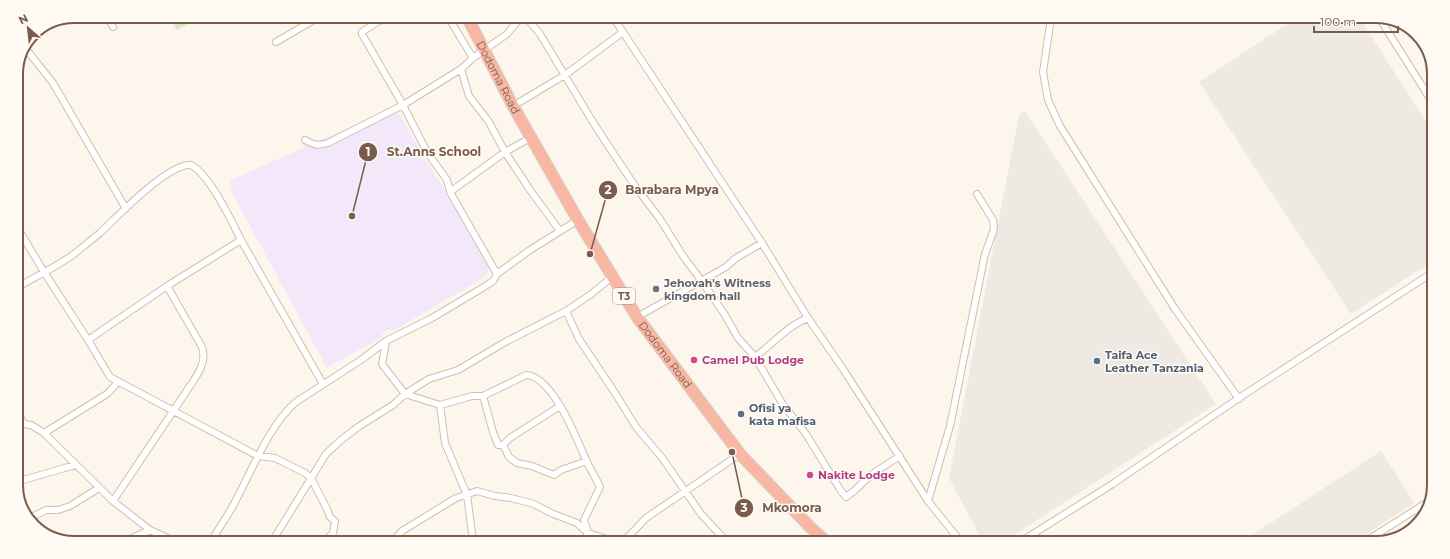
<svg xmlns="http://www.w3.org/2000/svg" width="1450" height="559" viewBox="0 0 1450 559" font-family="Montserrat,sans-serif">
<rect width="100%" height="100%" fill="#fdf6ec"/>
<!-- industrial -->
<path fill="#efe9e4" d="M 1295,19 L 1360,19 L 1433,132 L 1433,261 L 1351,314 L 1199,82 Z
M 1404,26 L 1422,39 L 1426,50 L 1422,53 Z
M 1025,111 L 1216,404 L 1003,542 L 983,542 L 949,478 L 1019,115 Z
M 1381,451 L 1414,503 L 1353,543 L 1240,543 Z"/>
<!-- education -->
<path fill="#f3e8fa" d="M 395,107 L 490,268 L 485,277 L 393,331 L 388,329 L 383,333 L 382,337 L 327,368 L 230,189 L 231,180 Z"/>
<!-- green -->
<path fill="#d8ecc9" d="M 168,16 L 202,16 L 177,30 Z"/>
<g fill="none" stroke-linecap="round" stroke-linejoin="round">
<defs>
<path id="street" d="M 106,16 L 113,27
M 385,17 L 362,32 L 362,34 L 403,105 L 427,152 L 447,180 L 450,192 L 458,206 L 497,274
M 448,17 L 473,58
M 526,17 L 540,34 L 591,119 L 613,153 L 635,186 L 660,219 L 683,256 L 701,280 L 725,315 L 738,338 L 755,357 L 782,403 L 806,434 L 841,491 L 846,497 L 854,491 L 872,474 L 900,456
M 613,17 L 762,243 L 808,318 L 843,369 L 928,501 L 961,542
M 1051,18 L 1043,72 L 1048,100 L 1060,126 L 1175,309 L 1239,399
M 1380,19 L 1434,105
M 276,42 L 319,17
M 26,49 L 53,83 L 125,207
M 461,69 L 469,96 L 489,122 L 505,152 L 530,190 L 560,231
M 513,106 L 565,75 L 623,32
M 305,140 C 314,145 318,146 328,143 L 403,105 L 461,69 L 473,58 L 507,34 L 521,17
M 450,192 L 505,152 L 532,137
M 16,225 L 44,272 L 88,340 L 110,377 L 258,456 L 275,458 L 305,473 L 311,478 L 327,509 L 330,517 L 335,521 L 333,533 L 326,540
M 16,288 C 35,277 56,267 74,254 C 83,247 91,240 100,233 C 117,217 168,163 191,165 C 210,175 231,220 241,240
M 566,311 L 579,339 L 615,393 L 636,427 L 663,459 L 701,514 L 726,541
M 637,317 L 726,267 L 736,258 L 762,243
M 88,340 L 167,286 L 241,240 L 323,384
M 386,341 L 382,364 L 405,394 L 440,405 L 445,443 L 467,495 L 473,541
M 755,357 C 773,344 787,326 808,318
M 483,396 L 493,432 L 498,445 L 503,445 L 509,457 L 517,463 L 532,466 L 554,475 L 561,470 L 587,461
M 440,405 L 472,396 L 483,396 L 526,375 C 553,376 577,440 587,462 C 591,471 596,478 600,487 L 584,520 L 588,533 L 584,541
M 16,410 L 24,424 L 31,425 L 44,433 L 113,501 L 150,530 L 172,540
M 16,429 L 24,424
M 44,433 L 107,394 L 118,382
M 503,445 L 510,438 L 560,406
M 16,482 L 75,465
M 113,501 L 190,386 C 198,374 207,362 202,347 L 167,286
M 928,501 L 950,426 L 985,254 L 993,232 L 994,227 L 993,220 L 977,194
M 28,519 L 46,510 L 58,510 L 70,506 L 99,488
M 1379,533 L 1384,541
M 128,540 L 150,530
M 212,540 C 220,526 230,513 237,498 C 253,468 270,424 296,402 L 361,360 L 386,341 L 432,318 L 484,287 L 493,281 L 497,274 L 530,250 L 578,220
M 273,540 L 326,454 L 341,440 L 358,427 L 393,405 L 405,394 L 429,379 L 458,370 L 507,341 L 566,311 L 590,295 L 612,277
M 393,541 L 402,531 L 456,498 L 477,491 L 495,496 L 511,498 L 534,504 L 551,513 L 577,523 L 588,533 L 607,539 L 620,541
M 622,541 L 629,536 L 646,518 L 740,454
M 1020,542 L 1111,485 L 1245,394 L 1432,273
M 1363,543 L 1431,500"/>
<g id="highway">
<path id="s1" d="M 467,17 L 513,106 L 578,220 L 637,317 L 740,454 L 810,527 L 827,542"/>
</g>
</defs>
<!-- street casing -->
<use href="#street" stroke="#d1beb0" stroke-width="8"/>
<!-- highway casing -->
<use href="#highway" stroke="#dad1cd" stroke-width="13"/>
<!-- street -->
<use href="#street" stroke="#fff" stroke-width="6"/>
<!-- highway -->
<use href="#highway" stroke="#f7b7a3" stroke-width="11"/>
</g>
<!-- markers -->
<circle fill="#6b7280" stroke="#fffaf3" stroke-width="1.5" cx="656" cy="289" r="4"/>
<g fill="#d1479c" stroke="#fffaf3" stroke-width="1.5">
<circle cx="694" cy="360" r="4"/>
<circle cx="810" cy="475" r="4"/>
</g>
<g fill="#5c6f8a" stroke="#fffaf3" stroke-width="1.5">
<circle cx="1097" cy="361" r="4"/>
<circle cx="741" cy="414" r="4"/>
</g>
<g text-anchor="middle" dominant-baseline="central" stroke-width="3" stroke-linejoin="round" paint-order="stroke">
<!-- shield labels -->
<rect fill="#fffaf3" stroke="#a28b7f" stroke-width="1" x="613" y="288" width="22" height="16" rx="3"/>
<g font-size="10" font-weight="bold" fill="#7a5c4d">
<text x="624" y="296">T3</text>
</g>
<!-- street labels -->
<g font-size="11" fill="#7a5c4d" stroke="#fffaf3">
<text stroke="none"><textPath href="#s1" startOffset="68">Dodoma Road</textPath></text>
<text stroke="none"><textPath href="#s1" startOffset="392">Dodoma Road</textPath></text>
</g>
<!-- worship labels -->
<g font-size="11" font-weight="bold" fill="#5b616d" stroke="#fffaf3" text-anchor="start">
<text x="664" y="283">Jehovah's Witness<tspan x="664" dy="13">kingdom hall</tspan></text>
</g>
<!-- service labels -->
<g font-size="11" font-weight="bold" fill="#4e5e75" stroke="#fffaf3" text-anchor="start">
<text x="1105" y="355">Taifa Ace<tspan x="1105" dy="13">Leather Tanzania</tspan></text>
<text x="749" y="408">Ofisi ya<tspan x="749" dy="13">kata mafisa</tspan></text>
</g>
<!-- hotel labels -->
<g font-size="11" font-weight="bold" fill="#b23c85" stroke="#fffaf3" text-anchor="start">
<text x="702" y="360">Camel Pub Lodge</text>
<text x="818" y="475">Nakite Lodge</text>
</g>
</g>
<!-- crop -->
<path d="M0 0H1450V559H0ZM74 23H1376A51 51 0 0 1 1427 74V485A51 51 0 0 1 1376 536H74A51 51 0 0 1 23 485V74A51 51 0 0 1 74 23Z" fill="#fffaf3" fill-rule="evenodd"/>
<path fill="none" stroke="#7a5c4d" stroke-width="2" d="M74 23H1376A51 51 0 0 1 1427 74V485A51 51 0 0 1 1376 536H74A51 51 0 0 1 23 485V74A51 51 0 0 1 74 23Z"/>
<!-- callouts -->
<path fill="none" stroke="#7a5c4d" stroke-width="1.5" d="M352 216L368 152M590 254L608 190M732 452L744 508"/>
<g fill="#7a5c4d" stroke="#fffaf3" stroke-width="1.5">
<circle cx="352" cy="216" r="4"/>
<circle cx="590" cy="254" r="4"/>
<circle cx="732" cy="452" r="4"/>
<circle cx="368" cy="152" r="10"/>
<circle cx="608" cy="190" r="10"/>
<circle cx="744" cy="508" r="10"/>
</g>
<g font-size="12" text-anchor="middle" font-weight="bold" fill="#fff">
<text x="368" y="156">1</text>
<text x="608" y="194">2</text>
<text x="744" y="512">3</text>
</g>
<g font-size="12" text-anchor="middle" font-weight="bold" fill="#7a5c4d" stroke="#fffaf3" stroke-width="3" stroke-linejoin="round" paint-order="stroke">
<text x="434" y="156">St.Anns School</text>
<text x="672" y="194">Barabara Mpya</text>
<text x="792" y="512">Mkomora</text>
</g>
<!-- north arrow -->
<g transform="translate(28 28) rotate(332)" stroke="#fffaf3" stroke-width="3" paint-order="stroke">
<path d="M0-3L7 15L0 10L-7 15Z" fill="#7a5c4d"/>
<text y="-6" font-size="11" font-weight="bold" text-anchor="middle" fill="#7a5c4d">N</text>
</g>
<!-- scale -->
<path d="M1314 26v6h84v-6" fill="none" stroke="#7a5c4d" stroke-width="2"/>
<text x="1320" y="26" font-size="12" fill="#7a5c4d" stroke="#fffaf3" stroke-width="3" paint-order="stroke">100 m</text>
</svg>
